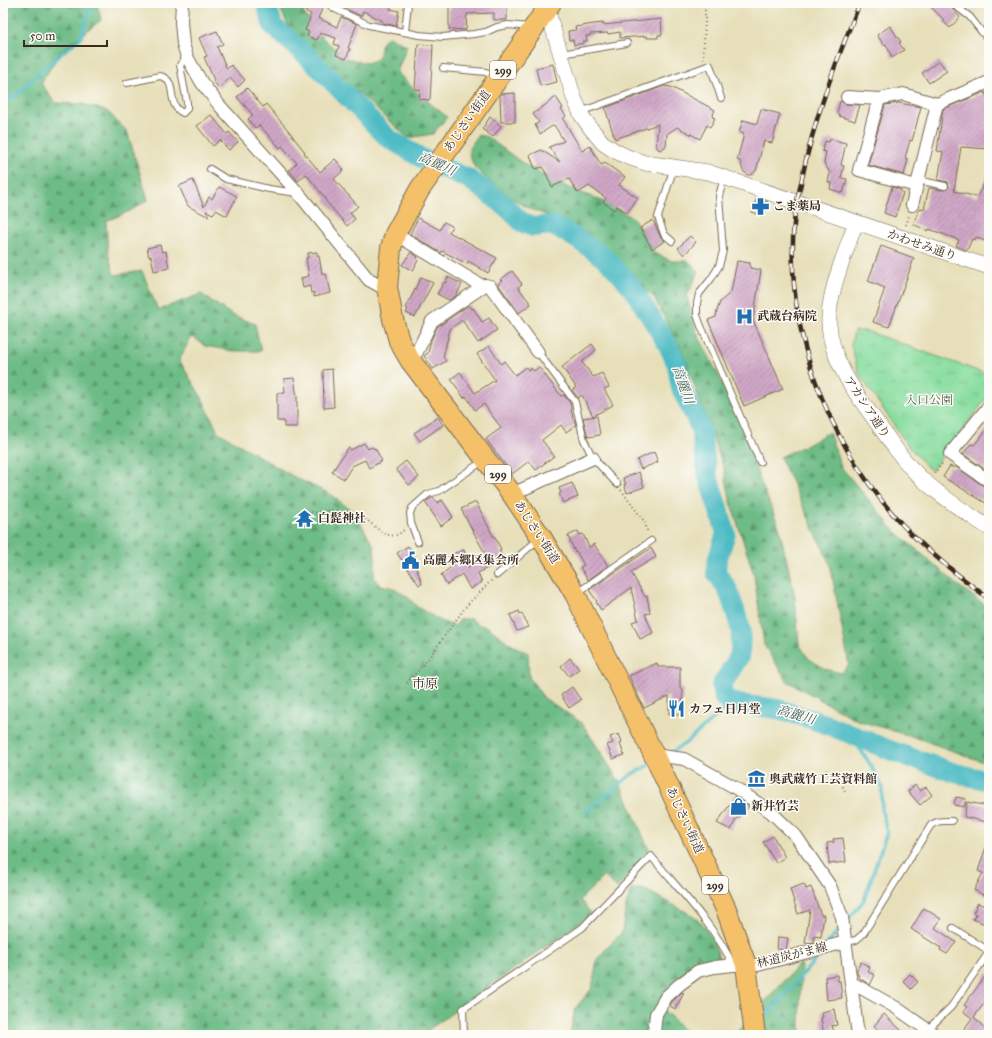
<svg xmlns="http://www.w3.org/2000/svg" width="992" height="1038" viewBox="0 0 992 1038" font-family="'IM FELL Great Primer','Noto Serif JP',serif">
<defs>
<pattern id="grass-tufts" width="24" height="20" patternUnits="userSpaceOnUse"><rect width="24" height="20" fill="#87dd9f"/><path d="M3 7l-1-3M5 7V3M7 7l1-3M15 17l-1-3M17 17v-4M19 17l1-3" fill="none" stroke="#75be88"/></pattern>
<pattern id="forest-firs" width="22" height="20" patternUnits="userSpaceOnUse"><rect width="22" height="20" fill="#6dbc86"/><path d="M5 1l3.5 6h-7zM16 11l3.5 6h-7z" fill="#5b996d"/></pattern>
<pattern id="building-hatch" width="6" height="6" patternUnits="userSpaceOnUse"><rect width="6" height="6" fill="#d0a7c7"/><path d="M-1 1l2-2M0 6l6-6M5 7l2-2" fill="none" stroke="#aa88a1"/></pattern>
</defs>
<rect width="100%" height="100%" fill="#fdfcf7"/>
<filter id="ink" filterUnits="userSpaceOnUse"><feTurbulence type="fractalNoise" baseFrequency=".025" numOctaves="2"/><feDisplacementMap in="SourceGraphic" scale="8" xChannelSelector="R" yChannelSelector="G"/><feConvolveMatrix kernelMatrix="1 2 1 2 8 2 1 2 1" color-interpolation-filters="sRGB"/></filter>
<filter id="wash" filterUnits="userSpaceOnUse"><feTurbulence type="fractalNoise" baseFrequency=".012" numOctaves="4" result="noise"/><feDisplacementMap in="SourceGraphic" scale="16" xChannelSelector="R" yChannelSelector="G"/><feGaussianBlur stdDeviation="0.9" result="paint"/><feColorMatrix in="noise" values="0 0 0 0 0 0 0 0 0 0 0 0 0 0 0 0 0 1.4 0 .05"/><feComposite in="paint" operator="in"/></filter>
<g filter="url(#wash)">
<rect width="100%" height="100%" fill="#e7dfb9"/>
<!-- grass -->
<path fill="url(#grass-tufts)" stroke="#61845e" d="M 854,331 L 866,331 L 989,375 L 989,395 L 931,471 L 909,447 L 859,374 L 851,346 Z"/>
<!-- forest -->
<path fill="url(#forest-firs)" stroke="#547352" d="M 3,3 L 97,3 L 101,20 L 62,50 L 41,83 L 55,103 L 82,104 L 107,111 L 127,131 L 148,200 L 130,211 L 106,221 L 108,253 L 114,275 L 142,271 L 158,310 L 201,294 L 232,315 L 255,324 L 261,351 L 233,351 L 205,346 L 192,336 L 179,360 L 202,398 L 218,432 L 294,477 L 328,493 L 354,512 L 374,546 L 375,560 L 374,578 L 380,585 L 391,587 L 408,597 L 417,607 L 443,622 L 455,626 L 461,619 L 471,619 L 479,625 L 488,627 L 510,644 L 528,653 L 529,677 L 544,698 L 582,723 L 619,781 L 650,852 L 617,888 L 604,876 L 580,900 L 592,914 L 421,1035 L 3,1035 Z
M 278,3 L 302,3 L 301,8 L 314,30 L 345,58 L 367,63 L 378,59 L 383,40 L 390,37 L 407,46 L 397,72 L 420,95 L 447,117 L 433,134 L 408,138 L 361,95 L 314,59 L 289,28 Z
M 478,135 L 487,137 L 524,164 L 546,176 L 564,186 L 607,203 L 634,219 L 654,253 L 672,261 L 688,261 L 699,271 L 687,296 L 697,333 L 732,402 L 752,453 L 758,475 L 779,527 L 795,597 L 799,644 L 808,658 L 825,669 L 841,673 L 849,665 L 830,564 L 780,457 L 807,445 L 829,432 L 841,467 L 894,530 L 959,586 L 989,608 L 989,764 L 917,738 L 857,720 L 787,681 L 764,645 L 754,575 L 731,503 L 724,469 L 681,348 L 653,296 L 629,278 L 603,248 L 592,238 L 564,221 L 530,209 L 501,192 L 475,168 L 470,157 L 469,149 Z
M 631,889 L 644,889 L 688,913 L 702,923 L 714,942 L 719,958 L 709,963 L 662,1008 L 687,1033 L 686,1035 L 570,1035 L 575,1009 L 592,988 L 597,959 L 622,932 L 626,906 Z
M 801,962 L 800,1027 L 803,1035 L 734,1035 Z"/>
<g fill="none" stroke-linecap="round" stroke-linejoin="round">
<!-- stream -->
<path stroke="#4dbbc4" stroke-width="3.5" d="M 3,104 L 22,90 L 42,70 L 81,37 L 91,3
M 670,753 L 686,743 L 732,702
M 586,812 L 632,774 L 651,764
M 846,922 L 864,900 L 887,832 L 882,811 L 882,786 L 870,764 L 850,734
M 828,943 L 840,929
M 759,1021 L 778,1003 L 821,953"/>
<!-- river -->
<path stroke="#4dbbc4" stroke-width="20" d="M 266,3 L 273,26 L 309,58 L 388,138 L 423,159 L 469,179 L 504,205 L 523,223 L 533,227 L 551,225 L 569,234 L 592,249 L 609,262 L 632,287 L 668,345 L 677,365 L 681,388 L 700,427 L 708,477 L 726,533 L 717,561 L 716,572 L 727,588 L 735,610 L 741,631 L 740,655 L 721,686 L 724,698 L 738,704 L 778,709 L 823,723 L 892,751 L 955,773 L 989,781"/>
</g>
<g id="blocks">
<!-- building -->
<path fill="url(#building-hatch)" d="M 309,3 L 324,3 L 324,5 L 318,18 L 337,27 L 341,17 L 357,24 L 348,48 L 350,49 L 346,59 L 336,55 L 339,46 L 334,44 L 336,38 L 320,33 L 317,40 L 307,36 L 309,32 L 305,30 L 310,19 L 309,18 L 311,14 L 305,11 Z
M 346,3 L 393,3 L 390,9 L 399,11 L 396,26 L 382,23 L 383,21 L 363,11 L 361,16 L 344,8 Z
M 449,3 L 507,3 L 507,20 L 494,20 L 494,13 L 467,14 L 466,30 L 449,29 Z
M 927,3 L 946,3 L 960,17 L 950,28 L 943,21 L 944,20 Z
M 661,19 L 662,35 L 658,35 L 658,38 L 647,38 L 647,36 L 620,38 L 620,32 L 608,34 L 608,33 L 590,34 L 590,36 L 586,36 L 587,41 L 583,41 L 584,43 L 574,45 L 573,40 L 569,40 L 568,31 L 576,30 L 575,27 L 594,24 L 603,23 L 603,25 Z
M 890,26 L 901,42 L 899,43 L 904,50 L 892,58 L 886,44 L 884,45 L 877,35 Z
M 217,31 L 223,44 L 217,47 L 227,69 L 231,65 L 245,80 L 238,87 L 230,78 L 219,88 L 213,81 L 214,80 L 204,57 L 207,56 L 199,38 Z
M 418,44 L 433,45 L 430,100 L 419,99 L 420,90 L 415,89 Z
M 939,61 L 947,71 L 929,83 L 922,73 Z
M 553,64 L 557,82 L 540,86 L 536,68 Z
M 664,86 L 671,87 L 715,110 L 712,117 L 715,118 L 710,127 L 707,125 L 700,139 L 677,127 L 667,134 L 666,146 L 661,150 L 658,149 L 656,146 L 658,124 L 615,139 L 605,108 Z
M 247,88 L 263,107 L 266,104 L 293,136 L 293,137 L 305,152 L 304,153 L 320,172 L 335,159 L 344,170 L 334,179 L 358,206 L 350,213 L 355,219 L 347,226 L 325,200 L 326,199 L 306,174 L 298,181 L 289,170 L 297,163 L 282,146 L 280,148 L 259,125 L 255,128 L 248,119 L 253,115 L 237,97 Z
M 985,92 L 989,104 L 989,149 L 961,147 L 954,191 L 977,197 L 989,173 L 989,243 L 976,237 L 975,240 L 972,239 L 967,250 L 956,246 L 959,240 L 929,229 L 928,231 L 913,224 L 920,208 L 924,209 L 929,188 L 944,190 L 949,187 L 948,182 L 938,180 L 943,152 L 937,151 L 943,109 Z
M 515,93 L 515,122 L 501,122 L 500,95 L 501,94 Z
M 556,97 L 563,108 L 561,109 L 566,116 L 563,119 L 582,151 L 590,146 L 601,165 L 605,163 L 625,177 L 619,185 L 638,198 L 627,213 L 617,206 L 614,210 L 603,202 L 606,198 L 589,186 L 578,193 L 569,179 L 552,187 L 543,167 L 535,169 L 530,155 L 541,150 L 560,162 L 549,147 L 564,141 L 554,125 L 540,134 L 535,125 L 539,122 L 533,114 Z
M 840,101 L 846,104 L 860,105 L 855,121 L 839,116 L 839,114 L 837,113 Z
M 899,103 L 921,107 L 912,141 L 910,140 L 907,151 L 905,158 L 908,159 L 904,175 L 868,165 L 885,105 Z
M 761,109 L 780,114 L 772,143 L 764,141 L 756,171 L 751,175 L 748,175 L 743,171 L 740,161 L 737,160 L 744,134 L 739,132 L 743,120 L 757,124 Z
M 211,115 L 227,134 L 229,132 L 238,142 L 229,150 L 220,140 L 213,146 L 197,126 Z
M 490,117 L 501,126 L 493,137 L 482,129 Z
M 830,139 L 846,143 L 841,165 L 844,166 L 841,178 L 847,179 L 843,193 L 830,189 L 831,183 L 828,182 L 830,173 L 824,163 L 826,152 L 822,151 L 825,141 L 829,142 Z
M 193,180 L 204,207 L 209,197 L 212,199 L 219,187 L 237,196 L 227,216 L 216,210 L 213,214 L 206,211 L 209,217 L 188,206 L 179,186 Z
M 892,187 L 901,190 L 901,192 L 903,193 L 895,217 L 884,213 Z
M 757,198 L 768,202 L 763,216 L 752,212 Z
M 418,218 L 440,230 L 444,222 L 452,226 L 449,232 L 497,258 L 488,273 L 468,261 L 467,264 L 442,251 L 441,253 L 410,234 Z
M 653,220 L 660,236 L 665,241 L 652,249 L 640,228 Z
M 690,236 L 696,242 L 684,255 L 678,248 Z
M 160,245 L 162,252 L 166,251 L 169,268 L 154,271 L 151,256 L 149,257 L 147,248 Z
M 881,246 L 914,258 L 889,327 L 873,322 L 885,288 L 868,281 Z
M 317,252 L 317,256 L 319,256 L 322,274 L 326,274 L 330,293 L 314,297 L 314,292 L 311,293 L 310,286 L 303,288 L 301,278 L 309,276 L 306,258 L 308,258 L 308,253 Z
M 411,252 L 418,257 L 417,259 L 418,260 L 413,271 L 402,265 Z
M 737,261 L 750,263 L 750,268 L 761,270 L 753,320 L 783,389 L 744,406 L 708,320 L 716,317 L 717,311 L 720,302 L 731,292 Z
M 512,271 L 522,284 L 518,287 L 531,304 L 519,313 L 498,284 L 502,281 L 500,280 Z
M 421,277 L 433,283 L 415,317 L 406,313 L 408,309 L 406,308 Z
M 448,277 L 462,284 L 456,296 L 449,300 L 437,294 L 444,282 L 445,283 Z
M 469,305 L 472,309 L 473,308 L 482,322 L 489,318 L 497,330 L 478,343 L 462,320 L 450,329 L 443,357 L 446,361 L 433,369 L 424,356 L 428,353 L 431,340 L 437,327 Z
M 592,344 L 596,350 L 582,362 L 593,377 L 602,373 L 609,387 L 604,389 L 613,405 L 593,416 L 582,395 L 578,398 L 572,390 L 576,387 L 562,367 Z
M 489,346 L 501,364 L 504,361 L 515,375 L 526,367 L 528,370 L 531,368 L 534,371 L 539,367 L 561,396 L 564,395 L 570,403 L 573,419 L 574,419 L 576,425 L 566,432 L 561,425 L 542,440 L 554,456 L 536,470 L 529,461 L 512,474 L 486,439 L 501,428 L 484,404 L 475,410 L 466,396 L 464,398 L 451,379 L 460,372 L 475,393 L 495,380 L 477,354 Z
M 332,369 L 334,407 L 324,408 L 323,370 Z
M 294,378 L 297,397 L 297,427 L 284,427 L 284,421 L 277,421 L 277,393 L 285,393 L 284,379 Z
M 597,416 L 600,435 L 588,437 L 583,418 Z
M 438,417 L 443,425 L 420,441 L 414,433 Z
M 989,427 L 989,472 L 963,454 L 971,444 L 974,445 Z
M 364,443 L 368,449 L 372,447 L 374,449 L 375,448 L 382,461 L 369,468 L 365,460 L 352,466 L 344,479 L 332,472 L 348,448 L 351,450 Z
M 654,452 L 658,462 L 641,469 L 637,460 Z
M 406,461 L 419,477 L 409,485 L 396,469 Z
M 950,466 L 954,468 L 955,466 L 985,487 L 989,488 L 989,505 L 943,477 Z
M 639,472 L 644,487 L 627,493 L 624,484 L 626,484 L 623,478 Z
M 572,483 L 578,497 L 563,503 L 559,494 L 561,493 L 559,488 Z
M 433,497 L 437,503 L 442,500 L 453,517 L 441,526 L 425,502 Z
M 476,502 L 493,536 L 494,536 L 501,549 L 499,550 L 504,559 L 478,573 L 482,582 L 473,587 L 473,588 L 470,589 L 462,574 L 447,585 L 441,575 L 455,564 L 452,554 L 464,550 L 468,567 L 487,557 L 461,509 Z
M 578,531 L 580,535 L 583,534 L 589,547 L 594,544 L 608,566 L 588,580 L 580,567 L 584,565 L 576,551 L 575,552 L 568,536 Z
M 408,546 L 416,557 L 413,558 L 422,584 L 419,585 L 397,553 Z
M 651,548 L 656,557 L 631,572 L 645,597 L 647,596 L 650,613 L 645,614 L 653,633 L 640,639 L 632,622 L 638,620 L 631,588 L 601,610 L 596,602 L 597,601 L 589,590 Z
M 519,611 L 520,614 L 522,613 L 528,627 L 517,631 L 510,615 Z
M 570,658 L 579,669 L 569,676 L 561,666 Z
M 657,663 L 658,667 L 680,667 L 680,689 L 683,689 L 682,714 L 669,714 L 669,696 L 644,708 L 629,676 Z
M 572,687 L 581,700 L 569,708 L 561,695 Z
M 619,734 L 622,742 L 620,743 L 624,755 L 613,759 L 607,745 L 613,743 L 610,737 Z
M 755,770 L 766,778 L 759,788 L 748,779 Z
M 915,785 L 920,791 L 926,787 L 932,795 L 920,805 L 908,791 Z
M 735,797 L 749,806 L 739,818 L 737,817 L 731,830 L 717,823 Z
M 956,797 L 966,799 L 964,807 L 954,805 Z
M 967,802 L 989,806 L 987,822 L 964,817 Z
M 773,836 L 785,857 L 776,863 L 763,842 Z
M 843,838 L 846,862 L 829,864 L 827,843 L 834,842 L 833,839 Z
M 987,844 L 989,844 L 989,898 L 974,890 L 983,873 L 978,871 Z
M 804,884 L 806,889 L 811,887 L 821,915 L 824,915 L 821,937 L 814,936 L 814,943 L 809,944 L 805,943 L 810,910 L 798,914 L 790,889 Z
M 978,903 L 989,908 L 989,915 L 985,924 L 973,919 L 976,914 L 973,913 Z
M 924,908 L 941,919 L 935,928 L 956,942 L 947,954 L 940,950 L 941,948 L 911,929 Z
M 778,937 L 788,938 L 786,950 L 777,949 Z
M 861,962 L 870,967 L 868,972 L 875,975 L 870,985 L 858,977 L 859,975 L 857,974 L 857,969 Z
M 989,971 L 989,997 L 974,1017 L 989,1033 L 989,1035 L 960,1035 L 972,1018 L 964,1012 L 967,1007 L 964,1005 Z
M 910,974 L 918,982 L 911,989 L 903,981 Z
M 837,975 L 838,981 L 840,981 L 842,998 L 827,1000 L 825,977 Z
M 682,992 L 684,993 L 675,1009 L 670,1006 L 672,1002 Z
M 834,1009 L 837,1025 L 832,1026 L 835,1035 L 824,1035 L 821,1018 L 823,1017 L 822,1012 Z
M 884,1014 L 901,1030 L 896,1035 L 884,1035 L 874,1026 Z"/>
</g>
</g>
<g filter="url(#ink)">
<use href="#blocks" fill-opacity="0" stroke="#776954" stroke-width="1"/>
<g fill="none" stroke-linecap="round" stroke-linejoin="round">
<defs>
<path id="service" d="M 328,3 L 333,8 L 369,25 L 419,35 L 443,37 L 474,34 L 486,32 L 497,27 L 508,25 L 530,27
M 952,3 L 970,17 L 989,41
M 405,32 L 408,3
M 561,54 L 627,43
M 443,68 L 486,72 L 495,78
M 127,83 L 160,76 C 179,80 165,105 183,113 L 187,109 L 187,103 L 180,65 L 187,57
M 580,112 L 710,65 L 721,98
M 210,169 L 226,179 L 269,189 L 297,193
M 724,177 L 719,196 L 723,251 L 719,266 L 711,279 L 699,294 L 697,303 L 697,315 L 701,326 L 760,462
M 918,180 L 945,186
M 672,241 L 664,234 L 658,217 L 674,167
M 538,352 L 575,402 L 584,440 L 593,458 L 617,484
M 418,542 L 411,523 L 410,513 L 412,508 L 428,494 L 439,491 L 483,461
M 497,575 L 540,538
M 577,593 L 651,541
M 953,928 L 989,951
M 846,942 L 856,940 L 863,934 L 931,825 C 938,820 944,821 952,821
M 927,1030 L 951,1007 L 989,952
M 464,1035 L 463,1009 L 582,928 L 651,856 C 679,890 714,925 733,965"/>
<path id="minor" d="M 182,3 L 181,22 L 183,44 L 187,57 L 202,83 L 220,106 L 299,194 L 369,280 L 380,286 L 387,287
M 847,97 L 879,99 L 903,94 L 937,104 L 989,82
M 879,99 L 859,170 L 916,186
M 912,205 L 937,104
M 395,234 L 482,286
M 410,360 L 417,352 L 432,321 L 485,285 L 490,286 L 538,352
M 989,406 L 950,454 L 989,481
M 512,494 L 593,458
M 654,755 L 684,759 L 734,787 L 771,812 L 796,836 L 830,886 L 842,917 L 858,1035
M 852,983 L 895,1007 L 935,1035
M 654,1032 L 656,1014 L 666,997 L 679,985 L 698,971 L 715,967 L 733,965 L 758,965 L 846,942"/>
<path id="tertiary" d="M 547,9 L 574,98 L 582,116 L 592,130 L 603,143 L 612,149 L 625,156 L 645,163 L 708,172 L 989,267
M 856,222 C 846,252 827,294 829,325 C 832,365 859,397 880,427 C 891,442 901,458 914,471 C 935,493 964,511 989,528"/>
<path id="trunk" d="M 551,3 L 420,189 L 395,234 L 391,248 L 387,287 L 393,319 L 399,341 L 410,360 L 512,494 L 541,537 L 575,594 L 654,755 L 726,909 L 746,965 L 755,1035"/>
</defs>
<!-- service casing -->
<use href="#service" stroke="#776954" stroke-width="8"/>
<!-- minor casing -->
<use href="#minor" stroke="#776954" stroke-width="14"/>
<!-- tertiary casing -->
<use href="#tertiary" stroke="#776954" stroke-width="16"/>
<!-- trunk casing -->
<use href="#trunk" stroke="#776954" stroke-width="22"/>
<!-- path -->
<path stroke="#776954" stroke-width="2" stroke-dasharray="1 3" stroke-linecap="butt" d="M 703,59 L 705,21 L 705,3
M 906,225 L 909,216
M 934,474 L 943,462
M 621,490 L 644,521 L 648,533
M 306,516 L 310,511 L 314,513 C 327,509 344,510 357,514 C 372,519 386,547 404,530
M 407,683 L 425,663 L 467,605 L 492,580
M 826,770 L 828,774 L 841,783 L 846,793"/>
<!-- service -->
<use href="#service" stroke="#fff" stroke-width="6"/>
<!-- minor -->
<use href="#minor" stroke="#fff" stroke-width="12"/>
<!-- tertiary -->
<use href="#tertiary" stroke="#fff" stroke-width="15"/>
<!-- trunk -->
<use href="#trunk" stroke="#f4c16a" stroke-width="20"/>
<defs>
<path id="rail" d="M 860,3 C 836,61 813,121 801,183 C 799,193 796,203 795,213 C 782,324 825,439 899,521 C 925,550 958,575 989,599"/>
</defs>
<!-- rail casing -->
<use href="#rail" stroke="#3b2a1e" stroke-width="4.5"/>
<!-- rail -->
<use href="#rail" stroke="#fdfcf7" stroke-width="3" stroke-dasharray="9" stroke-linecap="butt"/>
</g>
</g>
<!-- icons -->
<defs>
<symbol id="pharmacy-bare" viewBox="-9 -9 18 18"><path d="M-2-6h4v4h4v4h-4v4h-4v-4h-4v-4h4Z" fill="#1f6fb2" stroke="#fdfcf7" stroke-width="2.5" paint-order="stroke"/></symbol>
<symbol id="hospital-bare" viewBox="-9 -9 18 18"><path d="M-5-5h3v3.5h4V-5h3V5h-3V1.5h-4V5h-3Z" fill="#1f6fb2" stroke="#fdfcf7" stroke-width="2.5" paint-order="stroke"/></symbol>
<symbol id="temple-bare" viewBox="-9 -9 18 18"><path d="M0-6L5-2H3V0L6.5 2.5H4V6H1.5V3h-3V6H-4V2.5H-6.5L-3 0V-2H-5Z" fill="#1f6fb2" stroke="#fdfcf7" stroke-width="2.5" paint-order="stroke"/></symbol>
<symbol id="civic-bare" viewBox="-9 -9 18 18"><path d="M-.6-6.5H3V-4.5H.6V-3L4-1V1h2V6H-6V1h2V-1L-.6-3ZM-1.2 2.5V6h2.4V2.5Z" fill="#1f6fb2" stroke="#fdfcf7" stroke-width="2.5" paint-order="stroke"/></symbol>
<symbol id="restaurant-bare" viewBox="-9 -9 18 18"><path d="M-5-6h1v4h1v-4h1v4h1v-4h1v5L-1.5 .5V6h-2V.5L-5-1ZM5-6V6H3V1.5H1.5Q1.5-4 5-6Z" fill="#1f6fb2" stroke="#fdfcf7" stroke-width="2.5" paint-order="stroke"/></symbol>
<symbol id="museum-bare" viewBox="-9 -9 18 18"><path d="M0-6L6-3V-2H-6V-3ZM-5-1h2V3h-2ZM-1-1h2V3h-2ZM3-1h2V3H3ZM-6 4H6V6H-6Z" fill="#1f6fb2" stroke="#fdfcf7" stroke-width="2.5" paint-order="stroke"/></symbol>
<symbol id="shop-bare" viewBox="-9 -9 18 18"><path d="M-5-2.5h2.3a2.7 3.5 0 0 1 5.4 0H5L5.5 6h-11ZM-1.5-2.5h3a1.5 2.3 0 0 0-3 0Z" fill="#1f6fb2" stroke="#fdfcf7" stroke-width="2.5" paint-order="stroke"/></symbol>
</defs>
<g fill-rule="evenodd">
<use href="#pharmacy-bare" x="748" y="194" width="25" height="25"/>
<use href="#hospital-bare" x="732" y="304" width="25" height="25"/>
<use href="#temple-bare" x="292" y="506" width="25" height="25"/>
<use href="#civic-bare" x="398" y="548" width="25" height="25"/>
<use href="#restaurant-bare" x="664" y="696" width="25" height="25"/>
<use href="#museum-bare" x="744" y="766" width="25" height="25"/>
<use href="#shop-bare" x="726" y="794" width="25" height="25"/>
</g>
<g text-anchor="middle" dominant-baseline="central" stroke-width="3" stroke-linejoin="round" paint-order="stroke">
<!-- shield labels -->
<g fill="#fdfcf7" stroke="#75695f" stroke-width="1">
<rect x="490" y="61" width="26" height="18" rx="3"/>
<rect x="485" y="465" width="26" height="18" rx="3"/>
<rect x="702" y="876" width="26" height="18" rx="3"/>
</g>
<g font-size="11" font-weight="bold" fill="#3b2a1e">
<text x="503" y="70">299</text>
<text x="498" y="474">299</text>
<text x="715" y="885">299</text>
</g>
<!-- street labels -->
<g font-size="12" fill="#3b2a1e" stroke="#fdfcf7">
<text transform="translate(467 121) rotate(-55)">あじさい街道</text>
<text transform="translate(922 245) rotate(19)">かわせみ通り</text>
<text transform="translate(867 407) rotate(56)">アカシア通り</text>
<text transform="translate(537 532) rotate(57)">あじさい街道</text>
<text transform="translate(685 820) rotate(65)">あじさい街道</text>
<text transform="translate(792 955) rotate(-14)">林道炭がま線</text>
</g>
<!-- poi labels -->
<g font-size="12" font-weight="bold" fill="#3b2a1e" stroke="#fdfcf7" text-anchor="start">
<text x="773" y="206">こま薬局</text>
<text x="757" y="316">武蔵台病院</text>
<text x="318" y="518">白髭神社</text>
<text x="423" y="560">高麗本郷区集会所</text>
<text x="689" y="709">カフェ日月堂</text>
<text x="769" y="779">奥武蔵竹工芸資料館</text>
<text x="751" y="806">新井竹芸</text>
</g>
<!-- park labels -->
<g font-size="12" fill="#526045" stroke="#fdfcf7">
<text x="929" y="400">入口公園</text>
</g>
<!-- water labels -->
<g font-size="13" font-style="italic" fill="#415d58" stroke="#fdfcf7">
<text transform="translate(437 164) rotate(24)">高麗川</text>
<text transform="translate(683 385) rotate(71)">高麗川</text>
<text transform="translate(796 715) rotate(16)">高麗川</text>
</g>
<!-- neighbourhood labels -->
<g font-size="13" fill="#3b2a1e" stroke="#fdfcf7">
<text x="425" y="684">市原</text>
</g>
</g>
<!-- margin -->
<rect width="992" height="1038" fill="none" stroke="#fdfcf7" stroke-width="16"/>
<!-- scale -->
<path d="M24 40v6h83v-6" fill="none" stroke="#3b2a1e" stroke-width="2"/>
<text x="30" y="40" font-size="12" fill="#3b2a1e" stroke="#fdfcf7" stroke-width="3" paint-order="stroke">50 m</text>
</svg>
